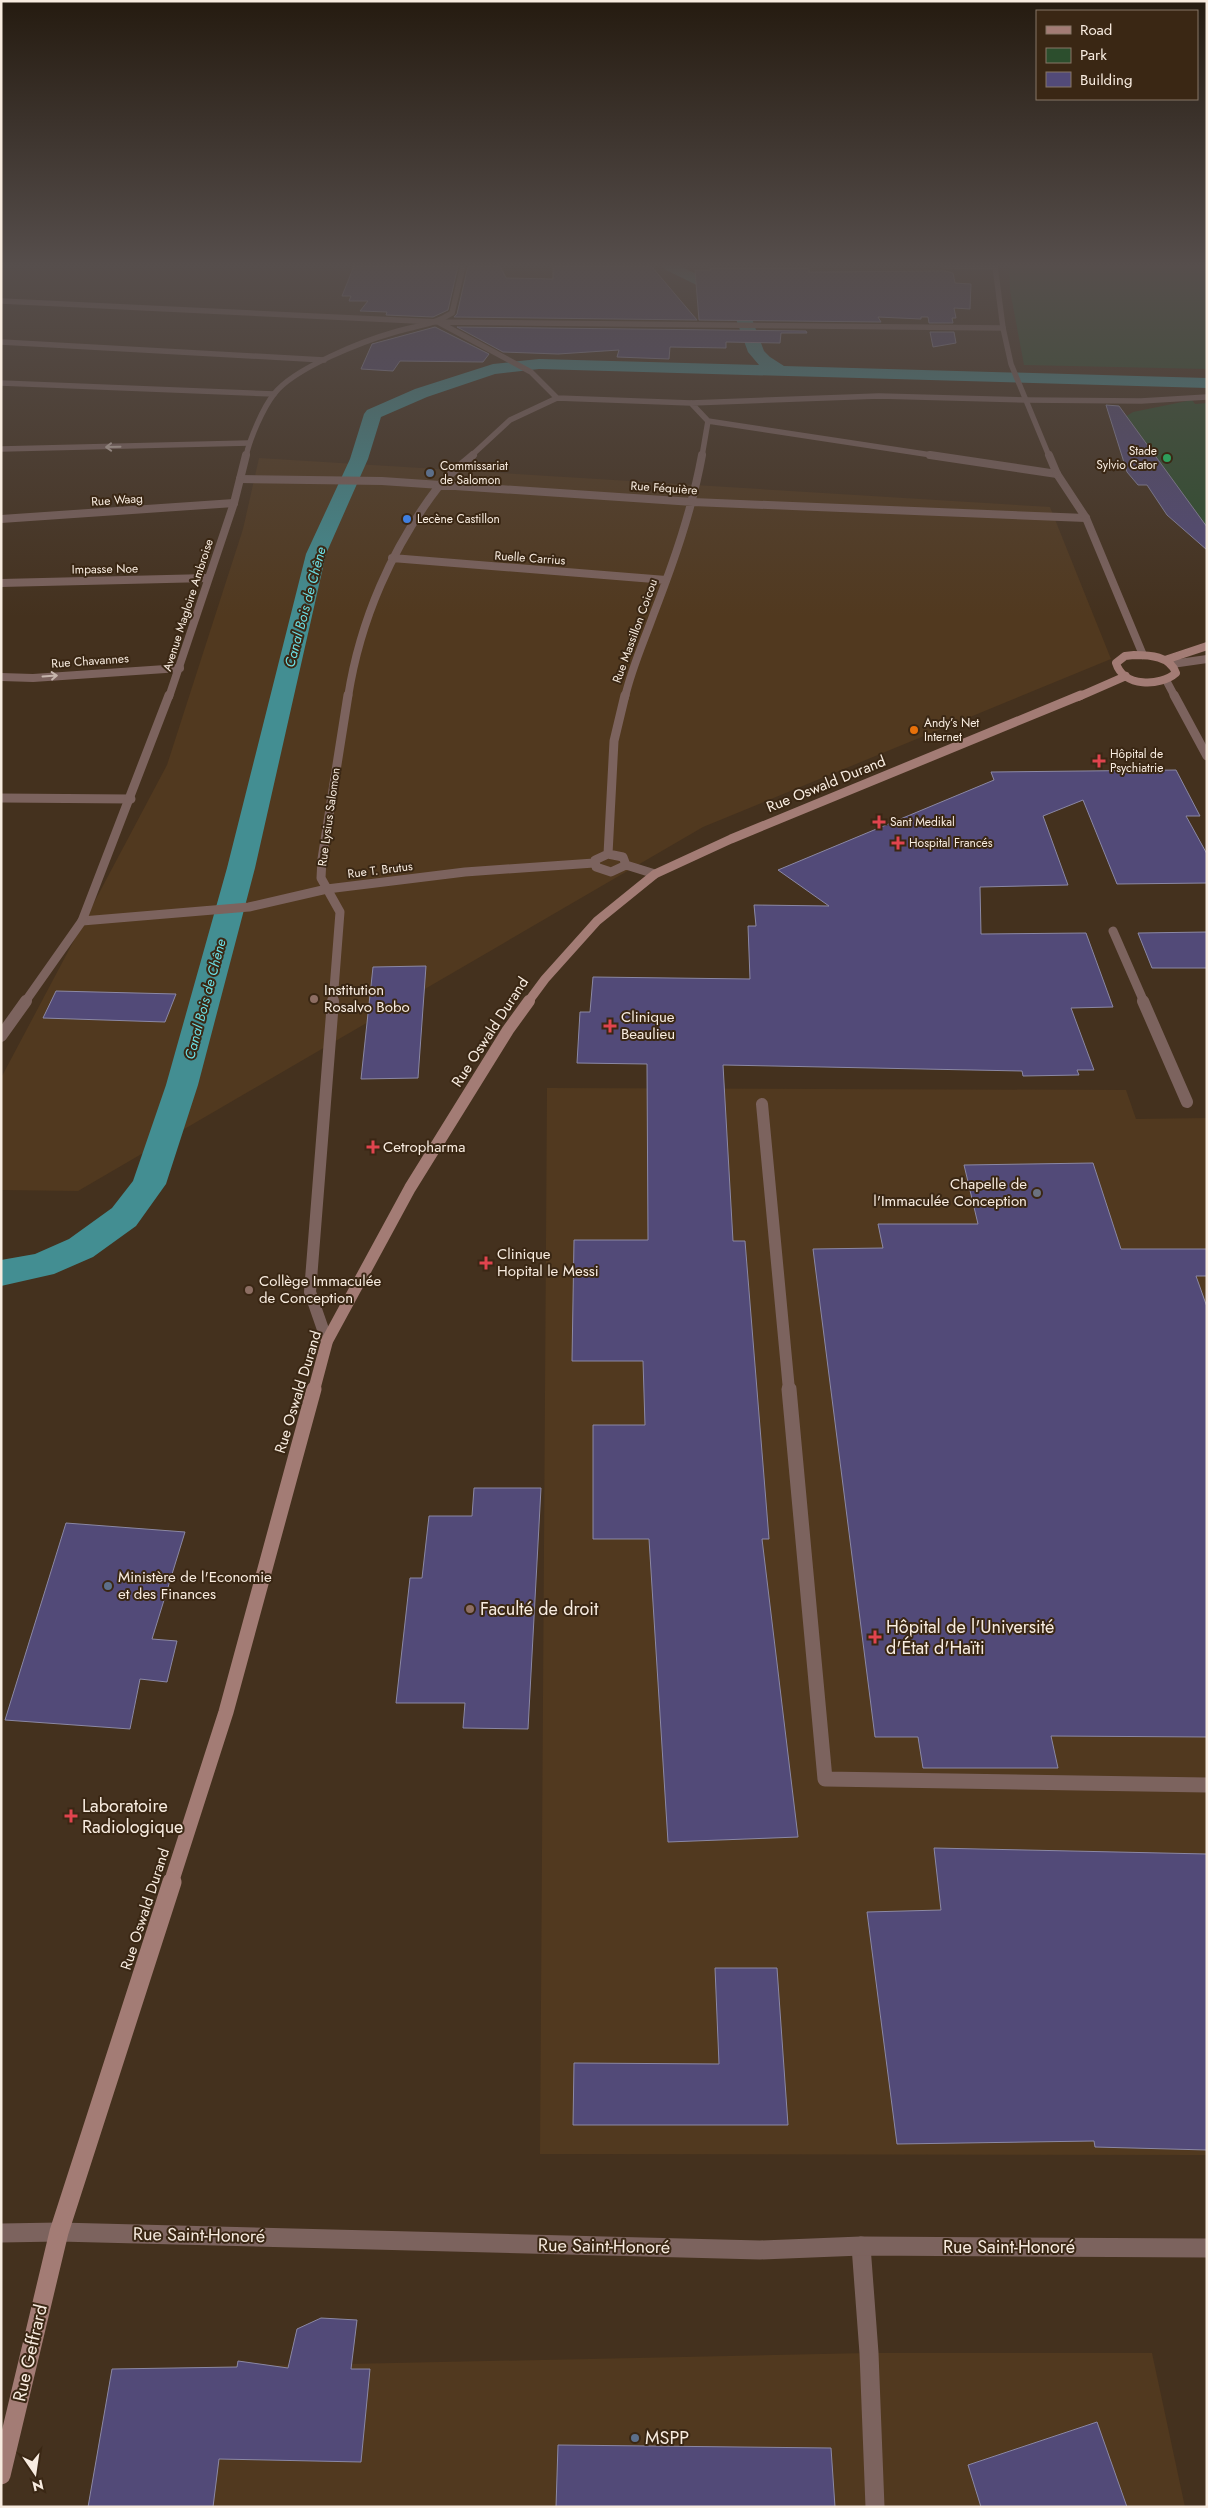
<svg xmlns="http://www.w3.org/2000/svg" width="1208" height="2508" viewBox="0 0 1208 2508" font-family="Jost,sans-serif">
<rect width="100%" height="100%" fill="#44311e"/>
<!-- built -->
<path fill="#51391f" d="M 259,458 L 1050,507 L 1111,659 L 703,827 L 78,1191 L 1,1190 L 1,1078 L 167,765 L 243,529 Z
M 547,1088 L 1126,1090 L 1136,1119 L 1207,1118 L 1207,2155 L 540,2154 Z
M 869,2353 L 1152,2353 L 1185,2507 L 88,2507 L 112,2369 Z"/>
<!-- green -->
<path fill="#2c4e2d" d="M 1009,266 L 1207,266 L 1207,369 L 1024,365 L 1010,290 Z
M 1192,400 L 1195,404 L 1207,403 L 1207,542 C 1174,524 1168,517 1147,485 L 1138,485 L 1127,472 L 1137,471 C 1125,454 1113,444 1117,422 L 1133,412 Z"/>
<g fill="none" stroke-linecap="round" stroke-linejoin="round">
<!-- canal -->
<path fill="#438e92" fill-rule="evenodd" d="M 662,266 L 680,266 L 725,288 L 742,293 L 752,306 L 752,319 L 764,351 L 770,357 L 784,366 L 1207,378 L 1207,388 L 539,369 L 495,374 L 427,397 L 381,417 L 368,459 L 326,554 L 255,868 L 198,1085 L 166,1184 L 136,1226 L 93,1257 L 54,1274 L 1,1286 L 1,1260 L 35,1254 L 69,1239 L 112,1208 L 133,1181 L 166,1085 L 227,868 L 306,554 L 350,459 L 364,414 L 367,410 L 415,389 L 493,364 L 539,359 L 759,365 L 748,352 L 736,319 L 736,306 L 732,299 L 715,294 L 664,269 Z"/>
</g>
<!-- building -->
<path fill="#524a78" stroke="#8b88a4" d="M 354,266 L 458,266 L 448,310 L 433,317 L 386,315 L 387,312 L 360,311 L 368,301 L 349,301 L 351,296 L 342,296 Z
M 468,266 L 500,266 L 506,278 L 553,279 L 553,266 L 652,267 L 697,320 L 454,317 L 457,314 Z
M 711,268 L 809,268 L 809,272 L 945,271 L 953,273 L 955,283 L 971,284 L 970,309 L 954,308 L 956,318 L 952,318 L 953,323 L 929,323 L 928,317 L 921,317 L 921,319 L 878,317 L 881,322 L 699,320 L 695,270 L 711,270 Z
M 435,327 L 489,354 L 483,362 L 400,361 L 393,371 L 361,369 L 372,344 Z
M 457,327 L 806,331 L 807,333 L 781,333 L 780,343 L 726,342 L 726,348 L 670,347 L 669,359 L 617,357 L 619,350 L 558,354 L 503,352 Z
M 930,332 L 954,332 L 956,343 L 933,347 Z
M 1106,405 L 1119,406 L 1207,527 L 1207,550 L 1167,515 L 1147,485 L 1138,485 L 1127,472 Z
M 1176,770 L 1200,816 L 1186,816 L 1207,854 L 1207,883 L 1117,884 L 1083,800 L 1043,816 L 1068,885 L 980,887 L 981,934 L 1086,933 L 1113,1007 L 1071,1008 L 1094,1070 L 1077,1070 L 1079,1075 L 1023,1076 L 1022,1071 L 723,1065 L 733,1241 L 745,1241 L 769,1539 L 762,1539 L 798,1837 L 668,1842 L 649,1539 L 593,1539 L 593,1425 L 645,1425 L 643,1361 L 572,1361 L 574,1240 L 648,1240 L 647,1064 L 577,1063 L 580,1012 L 590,1012 L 593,977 L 750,979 L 748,926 L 756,926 L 754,905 L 829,906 L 778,870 L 994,780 L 991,772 Z
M 1207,932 L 1207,968 L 1152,968 L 1138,933 Z
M 426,966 L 418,1078 L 361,1079 L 373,967 Z
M 56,991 L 176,994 L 165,1022 L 43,1018 Z
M 1093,1163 L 1121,1249 L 1207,1249 L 1207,1276 L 1196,1276 L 1207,1307 L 1207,1737 L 1051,1736 L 1058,1768 L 923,1768 L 918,1737 L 875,1737 L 813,1249 L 883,1248 L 878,1224 L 978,1224 L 964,1165 Z
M 474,1488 L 541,1488 L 528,1729 L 463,1728 L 465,1703 L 396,1703 L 410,1578 L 422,1578 L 429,1516 L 472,1516 Z
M 66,1523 L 185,1532 L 152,1639 L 177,1641 L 167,1682 L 140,1679 L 130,1729 L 5,1720 Z
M 934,1848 L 1207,1854 L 1207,2150 L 1095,2147 L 1094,2141 L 897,2144 L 867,1912 L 941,1910 Z
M 715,1968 L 777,1968 L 788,2125 L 573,2125 L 574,2063 L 719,2064 Z
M 321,2318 L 357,2320 L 351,2369 L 370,2369 L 361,2462 L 219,2459 L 213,2507 L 88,2507 L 112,2369 L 237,2367 L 238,2361 L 288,2368 L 297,2329 Z
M 1097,2422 L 1127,2507 L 981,2507 L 968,2465 Z
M 558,2445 L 831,2448 L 835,2507 L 556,2507 Z"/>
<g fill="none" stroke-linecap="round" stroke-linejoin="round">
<!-- service-far5 -->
<path stroke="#7c635e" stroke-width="5.5" d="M 1026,400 L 1141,401 L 1207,397"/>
<!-- service-far4 -->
<path stroke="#7c635e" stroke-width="8" d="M 1,583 L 208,578"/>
<!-- service-far3 -->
<path stroke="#7c635e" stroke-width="9" d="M 1,798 L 131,799
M 1113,931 L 1144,1002"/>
<!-- service-far2 -->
<path stroke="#7c635e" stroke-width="12" d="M 1143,1001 L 1187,1102
M 762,1104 L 789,1390"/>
<!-- service-far1 -->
<path stroke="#7c635e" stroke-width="15" d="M 789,1389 L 825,1779 L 1207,1785"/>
<!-- service -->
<path stroke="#7c635e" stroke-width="19" d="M 861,2246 L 869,2353 L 875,2507"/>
<!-- minor-far4 -->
<path stroke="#7c635e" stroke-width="5.5" d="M 944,266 L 995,267
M 1,301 L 438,322 L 1003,328
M 440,323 L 531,372 L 557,398 L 691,403 L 879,396 L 1026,400
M 1,342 L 324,360
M 1,383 L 274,394
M 691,403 L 708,421 L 938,456
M 1,449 L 249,443
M 471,456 L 510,420 L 557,398
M 702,456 L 708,421"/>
<!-- minor-far3 -->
<path stroke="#7c635e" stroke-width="8" d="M 930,455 L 1057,474
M 240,479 L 382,481 L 693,502 L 1086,518
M 1,519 L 234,503
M 392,558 L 666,580
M 1172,664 L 1207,659
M 1,677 L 33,678 L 180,668
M 348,697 C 360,620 392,547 439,486 C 448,474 462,465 473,455
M 625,697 C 632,667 644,641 654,613 C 674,561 692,510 702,455"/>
<!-- minor-far2 -->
<path stroke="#7c635e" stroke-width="9" d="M 608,854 L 614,741 L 625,695
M 608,854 L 623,857 L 626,865 L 611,872 L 596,867 L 595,860 Z
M 626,865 L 655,874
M 82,921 L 249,907 L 327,889 L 465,872 L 594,863
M 333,1002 L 340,912 L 321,878 L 322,859 L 348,695"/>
<!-- minor-far1 -->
<path stroke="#7c635e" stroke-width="12" d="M 327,1341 L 310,1292 L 333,1001"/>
<!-- minor -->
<path stroke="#7c635e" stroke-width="19" d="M 1,2233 L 59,2232 L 760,2250 L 861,2246 L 1207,2248"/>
<!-- tertiary-far3 -->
<path stroke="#7c635e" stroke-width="5.5" d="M 995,266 L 1003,328 L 1011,364 L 1049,456
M 246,456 C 250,438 263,408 274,394 C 294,368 363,341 395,332 C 415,326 434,325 452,313 L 463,266"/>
<!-- tertiary-far2 -->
<path stroke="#7c635e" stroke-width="8" d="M 1049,455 L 1057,474 L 1086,518 L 1143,655
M 1166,680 L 1175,697
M 169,697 L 234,503 L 246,455"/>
<!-- tertiary-far1 -->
<path stroke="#7c635e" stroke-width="9" d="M 1174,695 L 1207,756
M 25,1002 L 82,921 L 169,695"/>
<!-- tertiary -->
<path stroke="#7c635e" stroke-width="12" d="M 1,1036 L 26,1001"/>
<!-- secondary-far4 -->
<path stroke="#a37c75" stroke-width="8" d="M 1134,655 C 1150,655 1170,656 1176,673 C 1160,687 1123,687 1116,663 L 1125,656 Z
M 1165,660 L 1207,646
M 1078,697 L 1126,676"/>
<!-- secondary-far3 -->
<path stroke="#a37c75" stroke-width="9" d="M 528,1002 L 545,979 L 597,921 L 655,874 L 731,839 L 1081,695"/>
<!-- secondary-far2 -->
<path stroke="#a37c75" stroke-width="12" d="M 314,1390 L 327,1341 L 410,1188 L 508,1030 L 529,1001"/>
<!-- secondary-far1 -->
<path stroke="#a37c75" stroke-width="15" d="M 171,1883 L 226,1712 L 314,1389"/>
<!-- secondary -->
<path stroke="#a37c75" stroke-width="19" d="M 1,2475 L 59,2232 L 172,1882"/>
</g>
<!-- one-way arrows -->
<defs><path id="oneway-shaft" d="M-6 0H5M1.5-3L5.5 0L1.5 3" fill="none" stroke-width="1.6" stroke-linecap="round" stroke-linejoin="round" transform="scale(1.25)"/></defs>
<g stroke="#c6b5ac">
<use href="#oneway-shaft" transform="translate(113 447) rotate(179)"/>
<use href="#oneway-shaft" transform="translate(50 676) rotate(-4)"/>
</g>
<!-- sky -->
<linearGradient id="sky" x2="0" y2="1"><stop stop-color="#251b10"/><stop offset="0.43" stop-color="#564e4c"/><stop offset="1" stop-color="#564e4c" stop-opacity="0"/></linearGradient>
<rect width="1208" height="617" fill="url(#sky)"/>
<!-- markers -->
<circle fill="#2e9e5b" stroke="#3a2714" stroke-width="2" cx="1167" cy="458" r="5"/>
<g fill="#5c6f8a" stroke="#3a2714" stroke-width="2">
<circle cx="430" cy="473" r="5"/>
<circle cx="108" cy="1586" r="5"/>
<circle cx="635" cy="2438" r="5"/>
</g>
<circle fill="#3f7fe0" stroke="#3a2714" stroke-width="2" cx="407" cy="519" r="5"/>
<circle fill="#e8710a" stroke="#3a2714" stroke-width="2" cx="914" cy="730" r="5"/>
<g fill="#e0444e" stroke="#3a2714" stroke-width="2">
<path d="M1096.5 753.5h5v5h5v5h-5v5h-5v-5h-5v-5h5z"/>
<path d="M876.5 814.5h5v5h5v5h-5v5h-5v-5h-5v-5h5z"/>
<path d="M895.5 835.5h5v5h5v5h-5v5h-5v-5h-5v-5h5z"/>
<path d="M607.5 1018.5h5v5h5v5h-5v5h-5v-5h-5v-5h5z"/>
<path d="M370.5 1139.5h5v5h5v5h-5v5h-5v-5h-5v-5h5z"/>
<path d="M483.5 1255.5h5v5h5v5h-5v5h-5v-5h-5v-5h5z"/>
<path d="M872.5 1629.5h5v5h5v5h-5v5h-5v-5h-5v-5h5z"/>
<path d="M68.5 1808.5h5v5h5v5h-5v5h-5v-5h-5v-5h5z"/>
</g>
<g fill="#8d6e63" stroke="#3a2714" stroke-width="2">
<circle cx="314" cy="999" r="5"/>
<circle cx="249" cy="1290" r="5"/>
<circle cx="470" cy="1609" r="5"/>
</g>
<circle fill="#6b7280" stroke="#3a2714" stroke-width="2" cx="1037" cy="1193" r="5"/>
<g text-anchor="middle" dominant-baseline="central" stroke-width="4" stroke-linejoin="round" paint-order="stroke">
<!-- far-poi labels -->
<g font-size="12" fill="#f8ece0" stroke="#3a2714" text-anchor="start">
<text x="1157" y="451" text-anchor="end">Stade<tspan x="1157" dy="14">Sylvio Cator</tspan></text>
<text x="440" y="466">Commissariat<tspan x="440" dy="14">de Salomon</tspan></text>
<text x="417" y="519">Lecène Castillon</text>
<text x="924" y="723">Andy’s Net<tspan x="924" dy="14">Internet</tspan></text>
<text x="1110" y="754">Hôpital de<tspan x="1110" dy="14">Psychiatrie</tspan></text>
<text x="890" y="822">Sant Medikal</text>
<text x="909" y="843">Hospital Francés</text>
</g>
<!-- far-street labels -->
<g font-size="12" fill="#f8ece0" stroke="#3a2714">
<text transform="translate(664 488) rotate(4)">Rue Féquière</text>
<text transform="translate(117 500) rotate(-4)">Rue Waag</text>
<text transform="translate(530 558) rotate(4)">Ruelle Carrius</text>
<text transform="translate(105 569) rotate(-1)">Impasse Noe</text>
<text transform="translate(188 605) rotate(-72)">Avenue Magloire Ambroise</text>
<text transform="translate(635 631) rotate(-70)">Rue Massillon Coicou</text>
<text transform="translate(90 661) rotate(-4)">Rue Chavannes</text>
<text transform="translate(329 817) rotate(-82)">Rue Lysius Salomon</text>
<text transform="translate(380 870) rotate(-7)">Rue T. Brutus</text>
</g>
<!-- far-water labels -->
<g font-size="14" font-style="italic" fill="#6bdfe5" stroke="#3a2714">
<text transform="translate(305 607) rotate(-75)">Canal Bois de Chêne</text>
<text transform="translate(205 999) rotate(-75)">Canal Bois de Chêne</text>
</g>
<!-- street labels -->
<g font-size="15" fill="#f8ece0" stroke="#3a2714">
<text transform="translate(826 784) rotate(-22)">Rue Oswald Durand</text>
<text transform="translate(490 1032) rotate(-57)">Rue Oswald Durand</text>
<text transform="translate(298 1392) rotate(-73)">Rue Oswald Durand</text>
<text transform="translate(145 1909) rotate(-72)">Rue Oswald Durand</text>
</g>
<!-- poi labels -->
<g font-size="15" fill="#f8ece0" stroke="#3a2714" text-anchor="start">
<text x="324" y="990">Institution<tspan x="324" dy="17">Rosalvo Bobo</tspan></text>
<text x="621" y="1017">Clinique<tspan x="621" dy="17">Beaulieu</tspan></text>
<text x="383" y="1147">Cetropharma</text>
<text x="1027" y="1184" text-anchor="end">Chapelle de<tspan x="1027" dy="17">l'Immaculée Conception</tspan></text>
<text x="497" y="1254">Clinique<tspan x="497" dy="17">Hopital le Messi</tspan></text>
<text x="259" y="1281">Collège Immaculée<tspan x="259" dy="17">de Conception</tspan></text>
<text x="118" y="1577">Ministère de l'Economie<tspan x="118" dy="17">et des Finances</tspan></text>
</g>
<!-- near-poi labels -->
<g font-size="18" fill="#f8ece0" stroke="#3a2714" text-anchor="start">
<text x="480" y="1609">Faculté de droit</text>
<text x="886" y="1627">Hôpital de l'Université<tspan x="886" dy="21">d'État d'Haïti</tspan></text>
<text x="82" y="1806">Laboratoire<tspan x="82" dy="21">Radiologique</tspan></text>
<text x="645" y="2438">MSPP</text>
</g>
<!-- near-street labels -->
<g font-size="18" fill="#f8ece0" stroke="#3a2714">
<text transform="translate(199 2235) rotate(1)">Rue Saint-Honoré</text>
<text transform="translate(604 2246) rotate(1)">Rue Saint-Honoré</text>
<text x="1009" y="2247">Rue Saint-Honoré</text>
<text transform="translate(30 2353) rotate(-77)">Rue Geffrard</text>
</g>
</g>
<!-- border -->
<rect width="1208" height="2508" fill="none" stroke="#f8ece0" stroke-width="5"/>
<!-- legend -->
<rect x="1036" y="10" width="162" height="90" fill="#3a2714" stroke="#867666"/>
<rect x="1046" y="26" width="25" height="8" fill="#a37c75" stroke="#867666"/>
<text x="1080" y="35" font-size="15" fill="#f8ece0">Road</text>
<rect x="1046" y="48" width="25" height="15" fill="#2c4e2d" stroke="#867666"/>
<text x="1080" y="60" font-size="15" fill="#f8ece0">Park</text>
<rect x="1046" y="72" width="25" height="15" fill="#524a78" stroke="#867666"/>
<text x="1080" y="85" font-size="15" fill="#f8ece0">Building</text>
<!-- north arrow -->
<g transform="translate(35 2473) rotate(167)" stroke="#3a2714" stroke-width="4" paint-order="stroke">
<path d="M0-4L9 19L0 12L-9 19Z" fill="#f8ece0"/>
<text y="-8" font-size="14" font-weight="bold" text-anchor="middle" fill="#f8ece0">N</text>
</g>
</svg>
